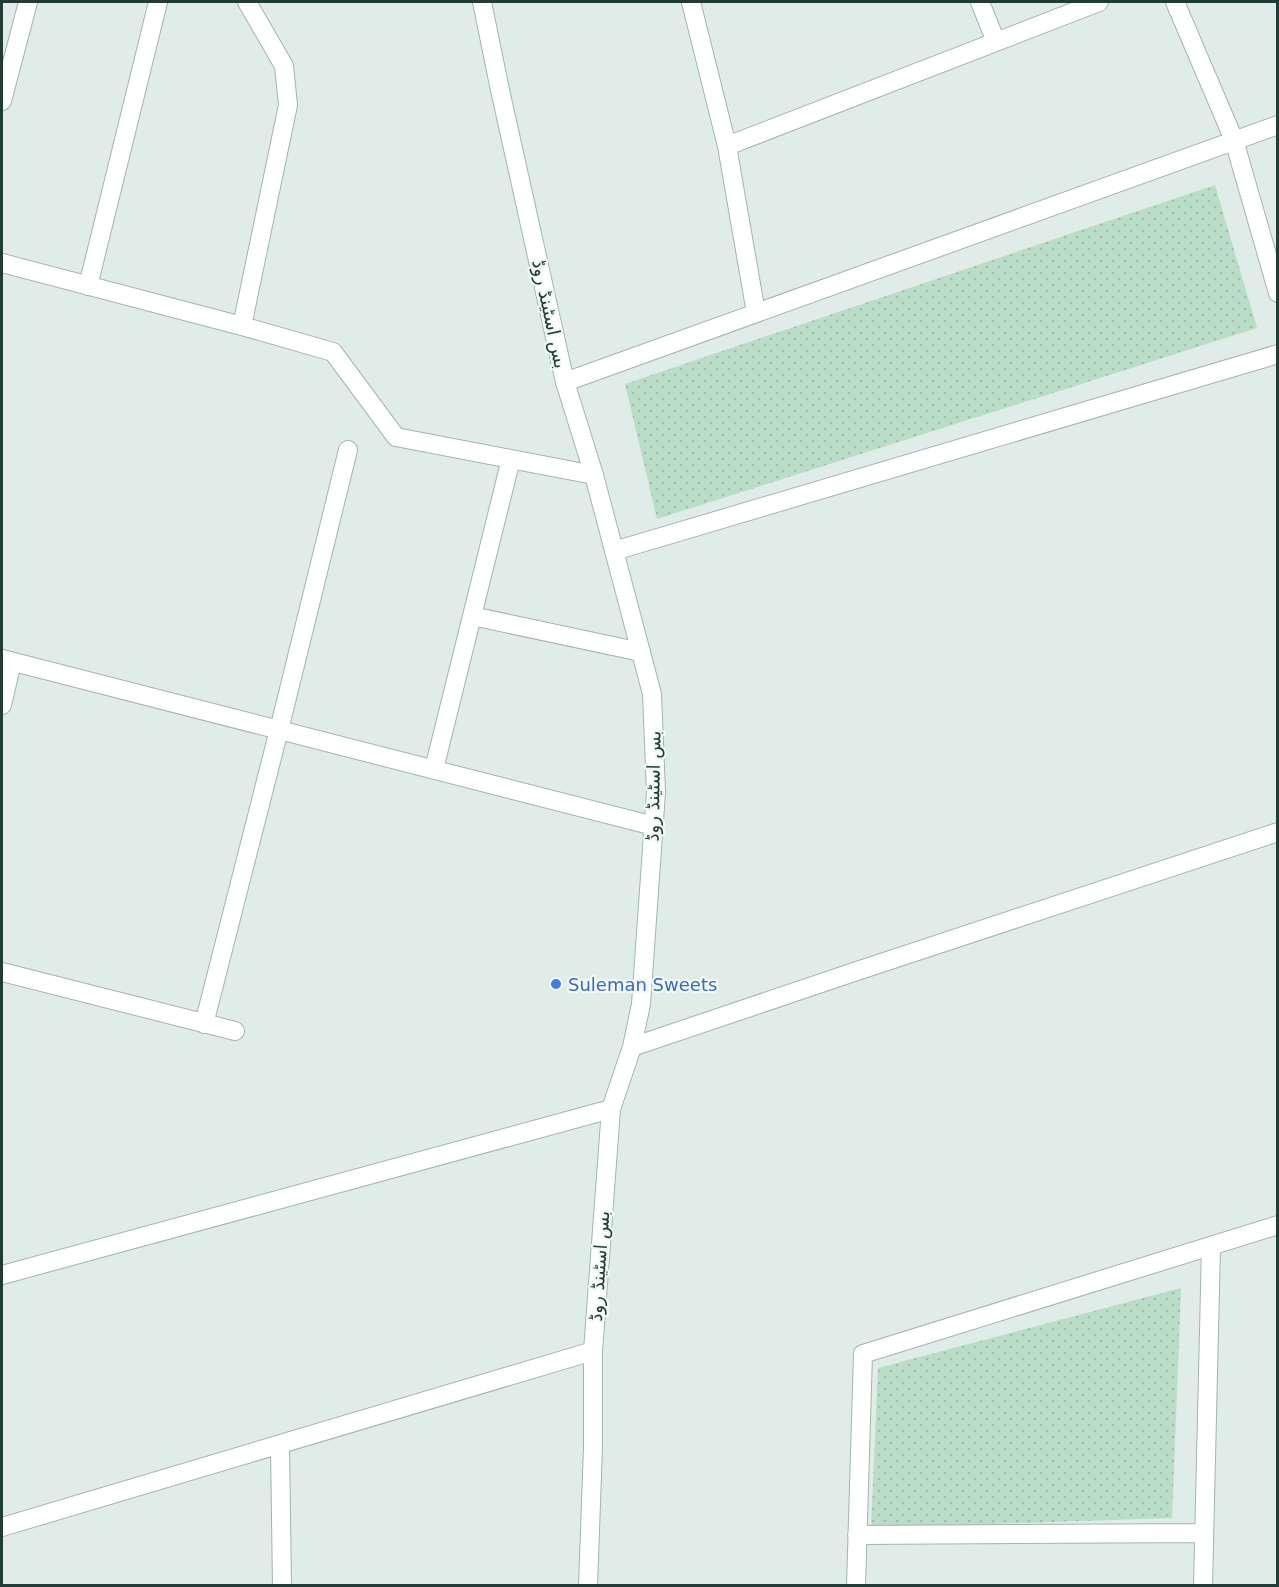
<svg xmlns="http://www.w3.org/2000/svg" width="1279" height="1587" viewBox="0 0 1279 1587" font-family="'DejaVu Sans',Vazirmatn,sans-serif">
<defs>
<pattern id="grass-dots" width="8" height="8" patternUnits="userSpaceOnUse" patternTransform="scale(1.5)"><rect width="8" height="8" fill="#b9ddc6"/><path d="M2 2h.1M6 6h.1" fill="none" stroke="#9fbfab" stroke-width="1.8" stroke-linecap="round"/></pattern>
</defs>
<rect width="100%" height="100%" fill="#e0ece7"/>
<!-- grass -->
<path fill="url(#grass-dots)" d="M 1215,185 L 1257,328 L 657,519 L 625,384 Z
M 1181,1288 L 1172,1518 L 871,1528 L 878,1368 Z"/>
<g fill="none" stroke-linecap="round" stroke-linejoin="round">
<defs>
<path id="street" d="M 691,2 L 727,146 L 756,313
M 980,2 L 996,42
M 1175,2 L 1234,140 L 1278,293
M 2,101 L 28,2
M 727,146 L 1099,2
M 2,263 L 242,326 L 333,352 L 396,437 L 594,475
M 88,286 L 158,2
M 242,326 L 288,105 L 284,66 L 247,2
M 565,382 L 1278,125
M 614,551 L 1278,354
M 472,616 L 641,652
M 2,659 L 654,826
M 2,705 L 12,662
M 434,769 L 511,459
M 2,972 L 235,1031
M 204,1024 L 279,730 L 348,450
M 280,1445 L 282,1586
M 2,1527 L 593,1351
M 857,1535 L 1204,1533
M 856,1586 L 863,1354 L 1278,1225
M 1203,1586 L 1211,1246"/>
<path id="secondary" d="M 482,2 L 500,90 L 565,382 L 594,475 L 652,694 L 656,792 L 641,1004 L 632,1047 L 611,1109 L 593,1351 L 593,1447 L 588,1586
M 632,1047 L 854,972 L 1278,832
M 2,1275 L 611,1109"/>
</defs>
<!-- street casing -->
<use href="#street" stroke="#a3b4af" stroke-width="20"/>
<!-- secondary casing -->
<use href="#secondary" stroke="#9fb7b1" stroke-width="20"/>
<!-- street -->
<use href="#street" stroke="#fff" stroke-width="18"/>
<!-- secondary -->
<use href="#secondary" stroke="#fff" stroke-width="18"/>
</g>
<!-- markers -->
<circle fill="#3f7fe0" stroke="#f1f8f5" stroke-width="2" cx="556" cy="984" r="6"/>
<g text-anchor="middle" dominant-baseline="central" stroke-width="4.5" stroke-linejoin="round" paint-order="stroke">
<!-- street labels -->
<g font-size="18" fill="#213c37" stroke="#f1f8f5">
<text transform="translate(550 314) rotate(78)">بس اسٹینڈ روڈ</text>
<text transform="translate(653 786) rotate(-89)">بس اسٹینڈ روڈ</text>
<text transform="translate(599 1266) rotate(-86)">بس اسٹینڈ روڈ</text>
</g>
<!-- shop labels -->
<g font-size="18" fill="#366cbe" stroke="#f1f8f5" text-anchor="start">
<text x="568" y="984">Suleman Sweets</text>
</g>
</g>
<!-- border -->
<rect width="1279" height="1587" fill="none" stroke="#213c37" stroke-width="6"/>
</svg>
